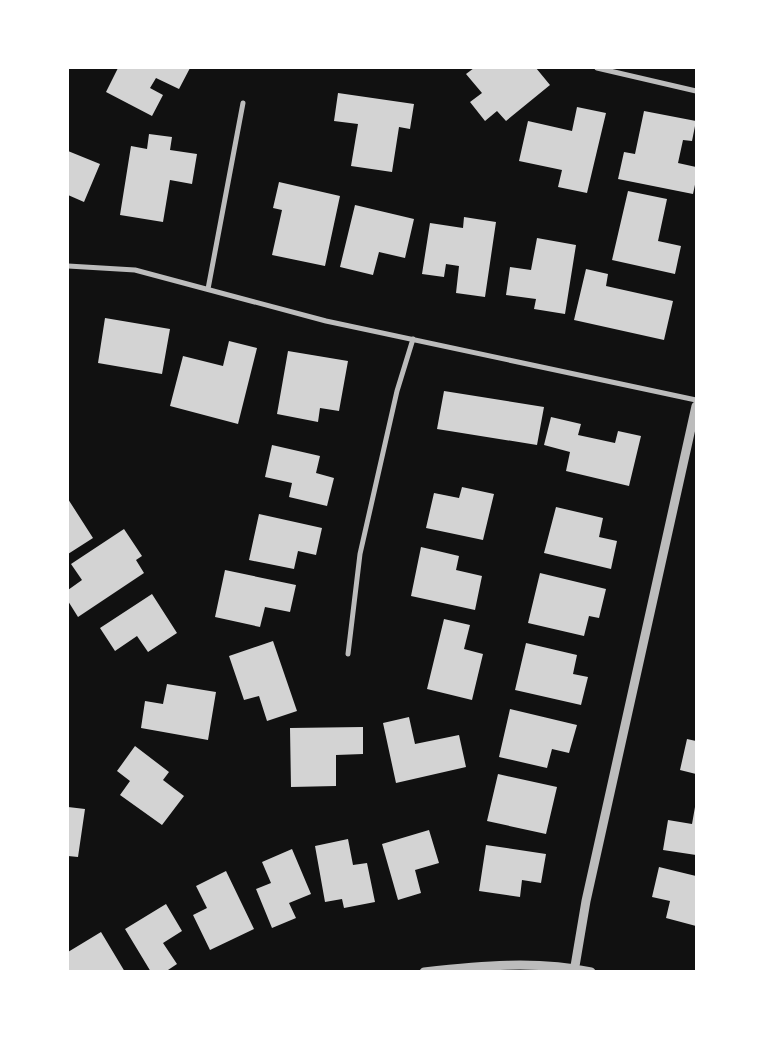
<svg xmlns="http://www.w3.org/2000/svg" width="764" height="1039" viewBox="0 0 764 1039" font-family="'Fira Sans Condensed',sans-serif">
<rect width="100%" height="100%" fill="#111"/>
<!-- building -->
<path fill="#d3d3d3" d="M 118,68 L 190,68 L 179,89 L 156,78 L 150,88 L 163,95 L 152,116 L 106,92 Z
M 474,68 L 536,68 L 550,85 L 506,121 L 497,111 L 485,121 L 470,102 L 482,93 L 466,74 Z
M 338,93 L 414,104 L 410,129 L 399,127 L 392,172 L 351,166 L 358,124 L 334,121 Z
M 577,107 L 606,113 L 587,193 L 558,187 L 562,170 L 519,161 L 528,121 L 572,131 Z
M 644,111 L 696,121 L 692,141 L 683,140 L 678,163 L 696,167 L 696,180 L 693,194 L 618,179 L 624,152 L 635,154 Z
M 149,134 L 172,137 L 170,150 L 197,154 L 192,184 L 170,180 L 163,222 L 120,215 L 131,146 L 147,149 Z
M 68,151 L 100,164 L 84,202 L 68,195 Z
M 279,182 L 340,196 L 325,266 L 272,255 L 282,210 L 273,208 Z
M 628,191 L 667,199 L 658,241 L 681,246 L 675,274 L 612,260 Z
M 355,205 L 414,219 L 405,258 L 379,252 L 373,275 L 340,267 Z
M 464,217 L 496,222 L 485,297 L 456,293 L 459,266 L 446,264 L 444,277 L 422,274 L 430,223 L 463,228 Z
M 537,238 L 576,245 L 565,314 L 534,309 L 536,299 L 506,295 L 510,267 L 531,270 Z
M 586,269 L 608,274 L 606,286 L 673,301 L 664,340 L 574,320 Z
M 105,318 L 170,329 L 162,374 L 98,363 Z
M 229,341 L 257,348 L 238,424 L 170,406 L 183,356 L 223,366 Z
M 288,351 L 348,361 L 339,411 L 320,408 L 318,422 L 277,414 Z
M 444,391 L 544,407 L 537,445 L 437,429 Z
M 551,417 L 581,424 L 578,435 L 615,443 L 618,431 L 641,436 L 629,486 L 566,471 L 570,452 L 544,445 Z
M 272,445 L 320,456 L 316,473 L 334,478 L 327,506 L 289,497 L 292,483 L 265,477 Z
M 462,487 L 494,494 L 483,540 L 426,528 L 434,493 L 459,498 Z
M 68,499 L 93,538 L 68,554 Z
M 556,507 L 603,518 L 599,537 L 617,541 L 611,569 L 544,553 Z
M 259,514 L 322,528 L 316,555 L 298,551 L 294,569 L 249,560 Z
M 124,529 L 142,556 L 136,560 L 144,573 L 78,617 L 68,601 L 68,590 L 82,580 L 71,564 Z
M 421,547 L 459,556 L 456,570 L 482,576 L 475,610 L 411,596 Z
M 225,570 L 296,585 L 290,612 L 265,607 L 260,627 L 215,617 Z
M 540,573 L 606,589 L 599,618 L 589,616 L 584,636 L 528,623 Z
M 152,594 L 177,633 L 148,652 L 137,636 L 115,651 L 100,628 Z
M 444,619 L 470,625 L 464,649 L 483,654 L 472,700 L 427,689 Z
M 273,641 L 297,711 L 267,721 L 259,696 L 244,700 L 229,656 Z
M 526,643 L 577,655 L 573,674 L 588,677 L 581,705 L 515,690 Z
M 167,684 L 216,692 L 208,740 L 141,728 L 145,701 L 163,704 Z
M 510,709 L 577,725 L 569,753 L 552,749 L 547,768 L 499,757 Z
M 409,717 L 415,744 L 459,735 L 466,767 L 396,783 L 383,723 Z
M 363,727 L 363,754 L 336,755 L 336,786 L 291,787 L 290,728 Z
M 687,739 L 696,741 L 696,774 L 680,770 Z
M 135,746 L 169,772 L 163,780 L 184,796 L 162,825 L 120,795 L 130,781 L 117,771 Z
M 498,774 L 557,787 L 546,834 L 487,821 Z
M 68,807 L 85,809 L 78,857 L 68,856 Z
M 695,807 L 696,808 L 696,855 L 663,850 L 668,820 L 692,824 Z
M 429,830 L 439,863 L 415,870 L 421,893 L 398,900 L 382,844 Z
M 348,839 L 353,865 L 367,863 L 375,902 L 344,908 L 342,899 L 325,902 L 315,846 Z
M 486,845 L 546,854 L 541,883 L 522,880 L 520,897 L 479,891 Z
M 292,849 L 311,894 L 289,903 L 296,918 L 272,928 L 256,889 L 271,883 L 262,862 Z
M 659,867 L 696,876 L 696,926 L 666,918 L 670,901 L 652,897 Z
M 226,871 L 254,929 L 210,950 L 193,915 L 207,908 L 196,886 Z
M 166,904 L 182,931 L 163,943 L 177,964 L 165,972 L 151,972 L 125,929 Z
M 101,932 L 125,972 L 68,972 L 68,952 Z"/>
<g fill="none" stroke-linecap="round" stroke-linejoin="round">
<!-- minor -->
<path stroke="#bcbcbc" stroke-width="5" d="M 597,68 L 696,91
M 68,266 L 135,270 L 326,321 L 696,400
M 208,289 L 243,103
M 348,654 L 360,554 L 397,391 L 413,339"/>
<!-- tertiary -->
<path stroke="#bcbcbc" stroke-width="9" d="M 424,972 C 478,966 537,960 591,972
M 574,972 L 586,901 L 696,406"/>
</g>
<!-- border -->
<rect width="764" height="1039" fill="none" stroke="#ffffff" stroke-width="138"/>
</svg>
